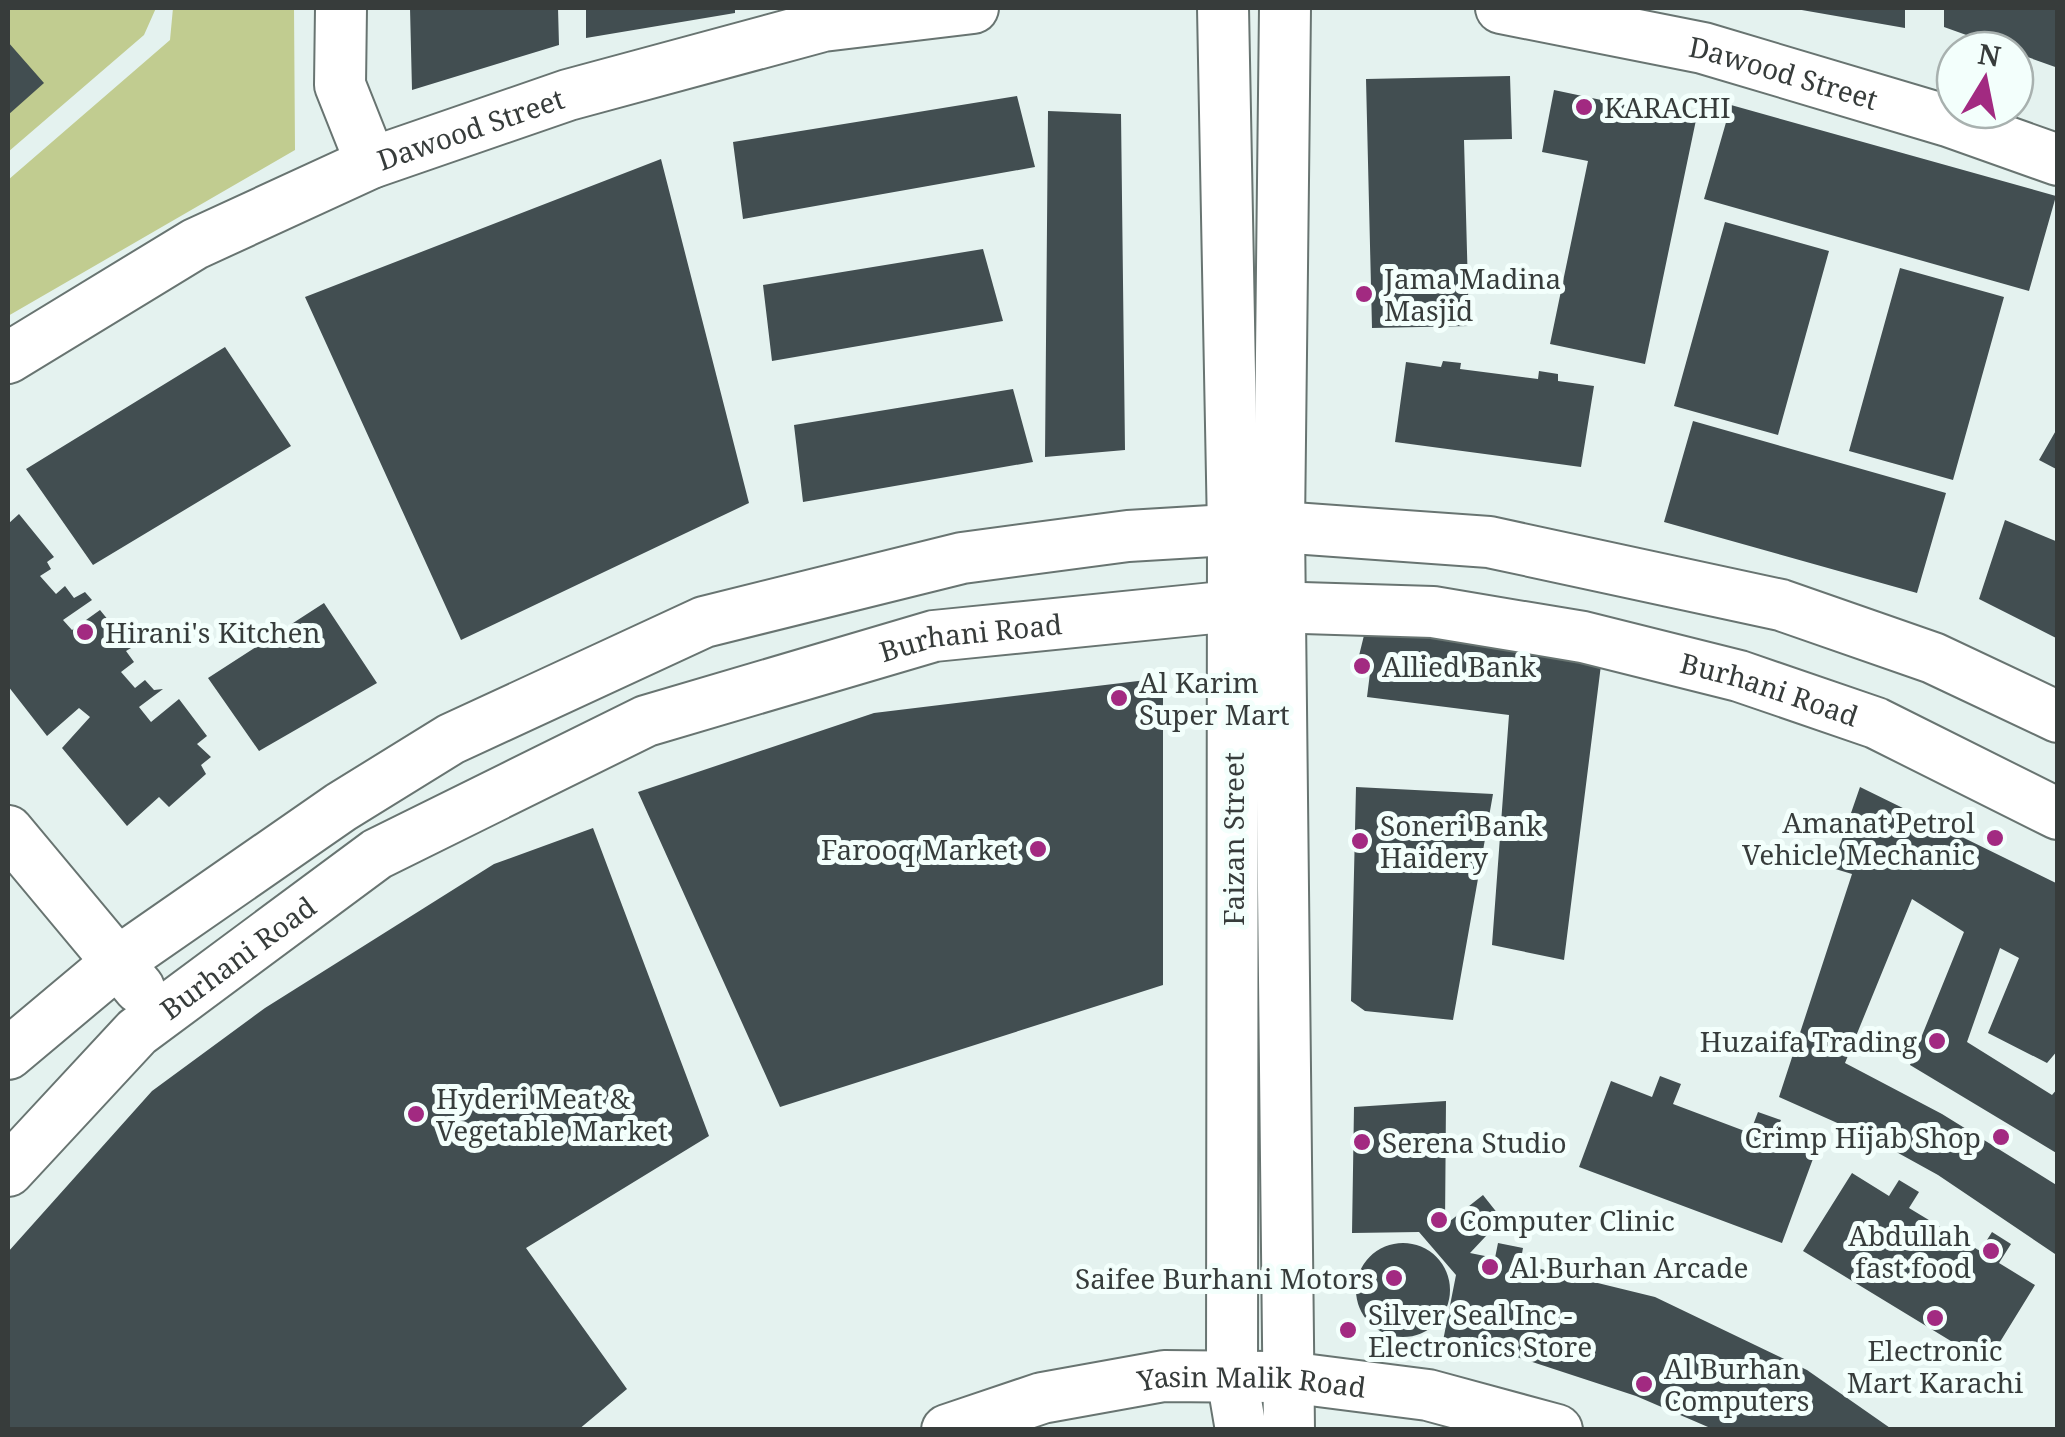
<svg xmlns="http://www.w3.org/2000/svg" width="2065" height="1437" viewBox="0 0 2065 1437" font-family="'Noto Serif',serif">
<rect width="100%" height="100%" fill="#e4f2ef"/>
<!-- green -->
<path fill="#c1cc90" d="M 8,8 L 156,8 L 144,35 L 8,152 Z
M 173,8 L 294,8 L 295,150 L 8,316 L 8,180 L 170,40 Z"/>
<!-- building -->
<path fill="#424e51" d="M 410,8 L 558,8 L 559,45 L 412,90 Z
M 586,8 L 735,8 L 735,13 L 586,38 Z
M 1905,8 L 1905,28 L 1796,9 L 1796,8 Z
M 1944,8 L 2058,8 L 2058,68 L 1944,27 Z
M 8,42 L 44,83 L 8,115 Z
M 1510,76 L 1512,139 L 1464,140 L 1469,326 L 1372,328 L 1366,79 Z
M 1554,90 L 1696,120 L 1645,364 L 1550,344 L 1588,161 L 1542,152 Z
M 1017,96 L 1035,167 L 743,219 L 733,142 Z
M 1731,105 L 2056,196 L 2029,291 L 1704,199 Z
M 1048,111 L 1121,114 L 1125,450 L 1045,457 Z
M 661,159 L 749,503 L 461,640 L 305,297 Z
M 1725,222 L 1829,251 L 1778,435 L 1674,406 Z
M 983,249 L 1003,321 L 772,361 L 763,285 Z
M 1900,268 L 2004,297 L 1953,480 L 1849,451 Z
M 225,347 L 291,446 L 93,565 L 26,469 Z
M 1443,361 L 1461,363 L 1460,369 L 1538,379 L 1539,371 L 1558,374 L 1558,381 L 1594,386 L 1581,467 L 1395,442 L 1406,362 L 1441,367 Z
M 1013,389 L 1033,462 L 803,502 L 794,425 Z
M 1693,421 L 1946,493 L 1917,593 L 1664,522 Z
M 2058,427 L 2058,470 L 2039,460 Z
M 19,514 L 54,557 L 47,562 L 51,569 L 40,576 L 56,594 L 65,586 L 74,598 L 85,592 L 92,600 L 63,620 L 72,630 L 100,610 L 131,648 L 126,651 L 134,662 L 121,672 L 135,688 L 145,680 L 154,690 L 163,689 L 139,707 L 151,722 L 179,699 L 207,736 L 197,744 L 211,757 L 201,765 L 206,774 L 169,807 L 159,797 L 127,826 L 62,748 L 90,717 L 79,708 L 47,736 L 8,686 L 8,524 Z
M 2005,520 L 2058,542 L 2058,639 L 1979,599 Z
M 324,603 L 377,683 L 259,751 L 208,678 Z
M 1368,619 L 1603,649 L 1564,960 L 1492,945 L 1509,715 L 1367,697 L 1370,673 L 1355,672 Z
M 1163,678 L 1163,985 L 780,1107 L 638,792 L 874,713 Z
M 1356,787 L 1493,794 L 1453,1020 L 1365,1011 L 1351,1001 Z
M 1860,787 L 2058,884 L 2058,1050 L 2047,1063 L 1988,1033 L 2019,958 L 2000,948 L 1967,1042 L 2052,1095 L 2058,1088 L 2058,1154 L 1910,1065 L 1964,932 L 1912,899 L 1845,1063 L 1942,1114 L 2058,1186 L 2058,1256 L 1938,1175 L 1871,1138 L 1779,1097 L 1852,874 L 1832,868 Z
M 593,828 L 709,1136 L 526,1248 L 627,1389 L 578,1430 L 8,1430 L 8,1252 L 152,1091 L 265,1008 L 494,864 Z
M 1660,1076 L 1681,1084 L 1673,1104 L 1750,1133 L 1758,1112 L 1781,1120 L 1772,1141 L 1814,1156 L 1782,1243 L 1579,1167 L 1611,1081 L 1652,1097 Z
M 1446,1101 L 1445,1225 L 1483,1195 L 1502,1219 L 1470,1253 L 1495,1258 L 1498,1243 L 1523,1248 L 1520,1264 L 1655,1297 L 1807,1370 L 1893,1430 L 1715,1430 L 1636,1396 L 1511,1355 L 1442,1346 L 1456,1275 L 1419,1232 L 1352,1233 L 1354,1107 Z
M 1852,1173 L 1889,1196 L 1899,1180 L 1919,1192 L 1909,1208 L 1980,1251 L 1992,1232 L 2011,1244 L 1999,1263 L 2035,1285 L 1987,1363 L 1803,1251 Z
M1356 1290a47 47 0 1 1 94 0a47 47 0 1 1-94 0Z"/>
<g fill="none" stroke-linecap="round" stroke-linejoin="round">
<defs>
<g id="minor">
<path d="M 341,8 L 340,85 L 371,163"/>
<path d="M 1223,8 L 1233,529 L 1232,1377 L 1241,1430"/>
<path d="M 1285,8 L 1279,527 L 1289,1430"/>
<path id="s1" d="M 1501,8 L 1703,48 L 1948,121 L 2058,160"/>
<path id="s2" d="M 8,358 L 195,244 L 371,163 L 568,95 L 823,26 L 973,8"/>
<path d="M 8,831 L 139,988"/>
<path d="M 8,1054 L 119,961 L 341,807 L 451,739 L 704,622 L 962,558 L 1128,536 L 1279,527 L 1489,542 L 1781,605 L 1933,658 L 2058,717"/>
<path id="s3" d="M 8,1171 L 137,1032 L 377,854 L 646,721 L 934,636 L 1233,606 L 1433,612 L 1583,637 L 1739,676 L 1876,723 L 2058,814"/>
<path id="s4" d="M 947,1430 L 1042,1398 L 1164,1376 L 1287,1377 L 1428,1395 L 1557,1430"/>
</g>
</defs>
<!-- minor casing -->
<use href="#minor" stroke="#687471" stroke-width="54"/>
<!-- minor -->
<use href="#minor" stroke="#fff" stroke-width="50"/>
</g>
<!-- markers -->
<g fill="#a22a81" stroke="#f3fffc" stroke-width="4">
<circle cx="1584" cy="107" r="10"/>
<circle cx="1364" cy="294" r="10"/>
<circle cx="85" cy="632" r="10"/>
<circle cx="1362" cy="666" r="10"/>
<circle cx="1119" cy="698" r="10"/>
<circle cx="1995" cy="838" r="10"/>
<circle cx="1360" cy="841" r="10"/>
<circle cx="1038" cy="849" r="10"/>
<circle cx="1937" cy="1041" r="10"/>
<circle cx="416" cy="1114" r="10"/>
<circle cx="2001" cy="1137" r="10"/>
<circle cx="1362" cy="1142" r="10"/>
<circle cx="1439" cy="1220" r="10"/>
<circle cx="1991" cy="1251" r="10"/>
<circle cx="1490" cy="1267" r="10"/>
<circle cx="1394" cy="1278" r="10"/>
<circle cx="1935" cy="1318" r="10"/>
<circle cx="1348" cy="1330" r="10"/>
<circle cx="1644" cy="1384" r="10"/>
</g>
<g text-anchor="middle" dominant-baseline="central" stroke-width="10" stroke-linejoin="round" paint-order="stroke">
<!-- street labels -->
<g font-size="28" fill="#373c3b" stroke="#f3fffc">
<text stroke="none"><textPath href="#s1" startOffset="290">Dawood Street</textPath></text>
<text stroke="none"><textPath href="#s2" startOffset="518">Dawood Street</textPath></text>
<text stroke="none"><textPath href="#s3" startOffset="1125">Burhani Road</textPath></text>
<text stroke="none"><textPath href="#s3" startOffset="1935">Burhani Road</textPath></text>
<text transform="translate(1233 839) rotate(-90)">Faizan Street</text>
<text stroke="none"><textPath href="#s3" startOffset="315">Burhani Road</textPath></text>
<text stroke="none"><textPath href="#s4" startOffset="312">Yasin Malik Road</textPath></text>
</g>
<!-- poi labels -->
<g font-size="28" fill="#373c3b" stroke="#f3fffc" text-anchor="start">
<text x="1604" y="107">KARACHI</text>
<text x="1384" y="278">Jama Madina<tspan x="1384" dy="32">Masjid</tspan></text>
<text x="105" y="632">Hirani's Kitchen</text>
<text x="1382" y="666">Allied Bank</text>
<text x="1139" y="682">Al Karim<tspan x="1139" dy="32">Super Mart</tspan></text>
<text x="1975" y="822" text-anchor="end">Amanat Petrol<tspan x="1975" dy="32">Vehicle Mechanic</tspan></text>
<text x="1380" y="825">Soneri Bank<tspan x="1380" dy="32">Haidery</tspan></text>
<text x="1018" y="849" text-anchor="end">Farooq Market</text>
<text x="1917" y="1041" text-anchor="end">Huzaifa Trading</text>
<text x="436" y="1098">Hyderi Meat &amp;<tspan x="436" dy="32">Vegetable Market</tspan></text>
<text x="1981" y="1137" text-anchor="end">Crimp Hijab Shop</text>
<text x="1382" y="1142">Serena Studio</text>
<text x="1459" y="1220">Computer Clinic</text>
<text x="1971" y="1235" text-anchor="end">Abdullah<tspan x="1971" dy="32">fast food</tspan></text>
<text x="1510" y="1267">Al Burhan Arcade</text>
<text x="1374" y="1278" text-anchor="end">Saifee Burhani Motors</text>
<text x="1368" y="1314">Silver Seal Inc -<tspan x="1368" dy="32">Electronics Store</tspan></text>
<text x="1935" y="1350" text-anchor="middle">Electronic<tspan x="1935" dy="32">Mart Karachi</tspan></text>
<text x="1664" y="1368">Al Burhan<tspan x="1664" dy="32">Computers</tspan></text>
</g>
</g>
<!-- border -->
<rect width="2065" height="1437" fill="none" stroke="#373c3b" stroke-width="20"/>
<!-- north arrow -->
<g transform="translate(1985 80) rotate(10)"><circle r="48" fill="#f3fffc" stroke="#a8b1af" stroke-width="2.5"/>
<path d="M0-8L18 38L0 25L-18 38Z" fill="#a22a81"/>
<text y="-15" font-size="28" font-weight="bold" text-anchor="middle" fill="#373c3b">N</text>
</g>
</svg>
